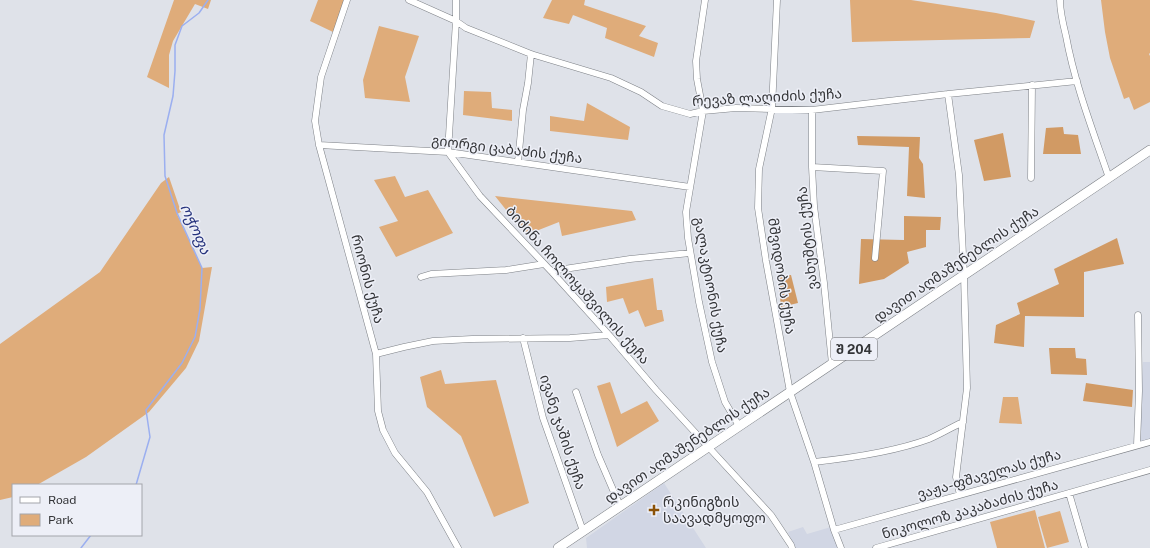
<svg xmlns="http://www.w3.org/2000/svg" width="1150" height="548" viewBox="0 0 1150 548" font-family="'Public Sans','Noto Sans Georgian',sans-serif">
<rect width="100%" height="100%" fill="#dfe2e9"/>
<!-- built -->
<path fill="#d1d6e4" d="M 1143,362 L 1150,362 L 1150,440 L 1139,443 Z
M 664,483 L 706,548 L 587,548 L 586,538 Z
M 803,527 L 807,534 L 831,527 L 838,548 L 795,548 L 788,532 Z"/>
<!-- green -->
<path fill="#dfac7a" d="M 174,0 L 211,0 L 208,9 L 195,4 L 173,41 L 169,55 L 169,88 L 147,77 Z
M 318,0 L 345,0 L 333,32 L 310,21 Z
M 552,0 L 585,0 L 584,5 L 646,26 L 639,36 L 658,43 L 654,57 L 605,38 L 607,28 L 573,15 L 569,24 L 543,18 Z
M 850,0 L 911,0 L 996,13 L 1035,21 L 1030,38 L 852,42 Z
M 1101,0 L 1150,0 L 1150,53 L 1149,54 L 1150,56 L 1150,102 L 1134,110 L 1129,97 L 1124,99 L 1110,58 L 1105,32 Z
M 379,26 L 419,36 L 405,77 L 410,102 L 365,98 L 363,80 Z
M 464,91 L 491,92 L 492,108 L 512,110 L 512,121 L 463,115 Z
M 587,103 L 630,127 L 628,140 L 550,131 L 550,116 L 584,121 Z
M 395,176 L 405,197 L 428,190 L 453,233 L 396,257 L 379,227 L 398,221 L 374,180 Z
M 169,177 L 181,212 L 177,214 L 202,268 L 212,267 L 199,341 L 186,368 L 149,412 L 86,457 L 37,485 L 13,485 L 13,497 L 0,500 L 0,344 L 100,272 L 161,183 Z
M 495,196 L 632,211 L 636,220 L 562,236 L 559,222 L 526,235 Z
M 653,278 L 657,310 L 662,310 L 664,321 L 645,327 L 638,310 L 629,314 L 623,298 L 607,302 L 606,287 Z
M 441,370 L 445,384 L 496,380 L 529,503 L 494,517 L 461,436 L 427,407 L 420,377 Z
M 610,382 L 621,414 L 647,401 L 659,421 L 617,447 L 597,386 Z
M 1003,397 L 1018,397 L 1022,424 L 999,423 Z
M 1035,510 L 1045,548 L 997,548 L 990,522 Z
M 1060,511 L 1069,542 L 1047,548 L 1038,517 Z"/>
<!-- forest -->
<path fill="#d19a64" d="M 1063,127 L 1064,134 L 1078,135 L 1081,154 L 1043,154 L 1046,128 Z
M 1003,133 L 1011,177 L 984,181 L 974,140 Z
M 857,136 L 920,137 L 919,158 L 923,164 L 925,198 L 907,196 L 909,147 L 858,145 Z
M 904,216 L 941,217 L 940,230 L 926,230 L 926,247 L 907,252 L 909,263 L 884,279 L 859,284 L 861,239 L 904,240 Z
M 1117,238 L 1124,264 L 1084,272 L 1084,317 L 1025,316 L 1024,347 L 994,343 L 996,325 L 1020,314 L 1017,303 L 1059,284 L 1054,269 Z
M 791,275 L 798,303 L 781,307 L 778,276 Z
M 1049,348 L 1075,348 L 1076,358 L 1086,359 L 1087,375 L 1051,374 Z
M 1086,383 L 1133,390 L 1132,407 L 1083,401 Z"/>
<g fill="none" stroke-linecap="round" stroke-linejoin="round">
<!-- stream -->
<path stroke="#9baff0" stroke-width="1.5" d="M 136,485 L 150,437 L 146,410 L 182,363 L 195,337 L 200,309 L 202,268 L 177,213 L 165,176 L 164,135 L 173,96 L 175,71 L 175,45 L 182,26 L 199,13 L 208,0
M 81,548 L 91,535"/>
<defs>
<path id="minor" d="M 347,0 L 321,77 L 315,121 L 319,145 L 376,354 L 378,411 L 383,430 L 395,453 L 427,492 L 458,548
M 409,0 L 456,21 L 466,28 L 531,54 L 611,78 L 641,92 L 662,106 L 690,114 L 703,111 L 736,108 L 812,110 L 948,94 L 1077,81
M 456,0 L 456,21 L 448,152 L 480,196 L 551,271 L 609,335 L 656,390 L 771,515 L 791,545 L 792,548
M 705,0 L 696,61 L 697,79 L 703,111 L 686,212 L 688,238 L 699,302 L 712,362 L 725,402 L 739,426
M 777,0 L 772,108 L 759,169 L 758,208 L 766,261 L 790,392 L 814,462 L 834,530 L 841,548
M 1060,0 C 1060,12 1063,24 1066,36 C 1075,85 1093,131 1109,178
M 948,94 L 959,175 L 964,275 L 967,388 L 956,477 L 960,495
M 812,110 L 812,167 L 814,206 L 824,283 L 832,364
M 319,145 L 448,152 L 690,187
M 518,162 L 523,110 L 528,83 L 531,54
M 812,167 L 883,171 L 875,258
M 1031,178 L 1032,85
M 551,271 L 630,259 L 690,253
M 421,277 L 431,274 L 506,270 L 544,264
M 523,338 L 543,418 L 583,531
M 376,354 L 404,347 L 433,341 L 472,339 L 570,338 L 609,335
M 576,392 L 598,455 L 620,506
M 1137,445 L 1139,391 L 1138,315
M 814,462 C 851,458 894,452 929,439 C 941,434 952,427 963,422
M 1069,493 L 1085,548
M 834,530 L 1150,442
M 876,548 L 1150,470"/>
<path id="primary" d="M 558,548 L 1150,150"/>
</defs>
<!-- minor casing -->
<use href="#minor" stroke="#7d8086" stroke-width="7"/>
<!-- primary casing -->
<use href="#primary" stroke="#7d8086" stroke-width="10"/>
<!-- minor -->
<use href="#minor" stroke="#fff" stroke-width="6"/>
<!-- primary -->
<use href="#primary" stroke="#fff" stroke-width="9"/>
</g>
<!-- markers -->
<path fill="#8b5207" stroke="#edeff7" stroke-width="1.5" d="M652 504h4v4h4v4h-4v4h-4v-4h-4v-4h4z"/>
<g text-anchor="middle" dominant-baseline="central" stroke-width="3" stroke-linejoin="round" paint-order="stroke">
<!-- shield labels -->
<rect fill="#edeff7" stroke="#6c6d71" stroke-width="1" x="831" y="338" width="46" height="22" rx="3"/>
<g font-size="13" font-weight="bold" fill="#343538">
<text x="854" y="349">შ 204</text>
</g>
<!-- street labels -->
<g font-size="14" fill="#343538" stroke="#edeff7">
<text transform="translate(767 97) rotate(-3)">რევაზ ლაღიძის ქუჩა</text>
<text transform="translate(507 149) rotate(7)">გიორგი ცაბაძის ქუჩა</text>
<text transform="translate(807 238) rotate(-96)">ვახუშტის ქუჩა</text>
<text transform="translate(956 264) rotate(-34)">დავით აღმაშენებლის ქუჩა</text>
<text transform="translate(782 276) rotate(81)">მშვიდობის ქუჩა</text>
<text transform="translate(368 279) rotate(75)">რიონის ქუჩა</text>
<text transform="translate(578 285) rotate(48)">ბიძინა ჩოლოყაშვილის ქუჩა</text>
<text transform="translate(711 285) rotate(80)">გალაკტიონის ქუჩა</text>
<text transform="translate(563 432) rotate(72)">ივანე ჯაშის ქუჩა</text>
<text transform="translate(687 445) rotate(-34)">დავით აღმაშენებლის ქუჩა</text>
<text transform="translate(989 474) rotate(-16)">ვაჟა-ფშაველას ქუჩა</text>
<text transform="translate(970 509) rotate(-16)">ნიკოლოზ კაკაბაძის ქუჩა</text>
</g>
<!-- poi labels -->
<g font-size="14" fill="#343538" stroke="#edeff7" text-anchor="start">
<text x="663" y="502">რკინიგზის<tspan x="663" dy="16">საავადმყოფო</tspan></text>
</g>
<!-- water labels -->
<g font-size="15" font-style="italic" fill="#26337d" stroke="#edeff7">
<text transform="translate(196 229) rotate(66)">ოჭოფა</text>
</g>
</g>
<!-- legend -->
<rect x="12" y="484" width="130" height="52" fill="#edeff7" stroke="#a3a5ab"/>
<rect x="20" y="497" width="20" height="6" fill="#ffffff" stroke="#a3a5ab"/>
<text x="48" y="504" font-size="12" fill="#343538">Road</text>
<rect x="20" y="514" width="20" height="12" fill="#dfac7a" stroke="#a3a5ab"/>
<text x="48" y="524" font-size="12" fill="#343538">Park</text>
</svg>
